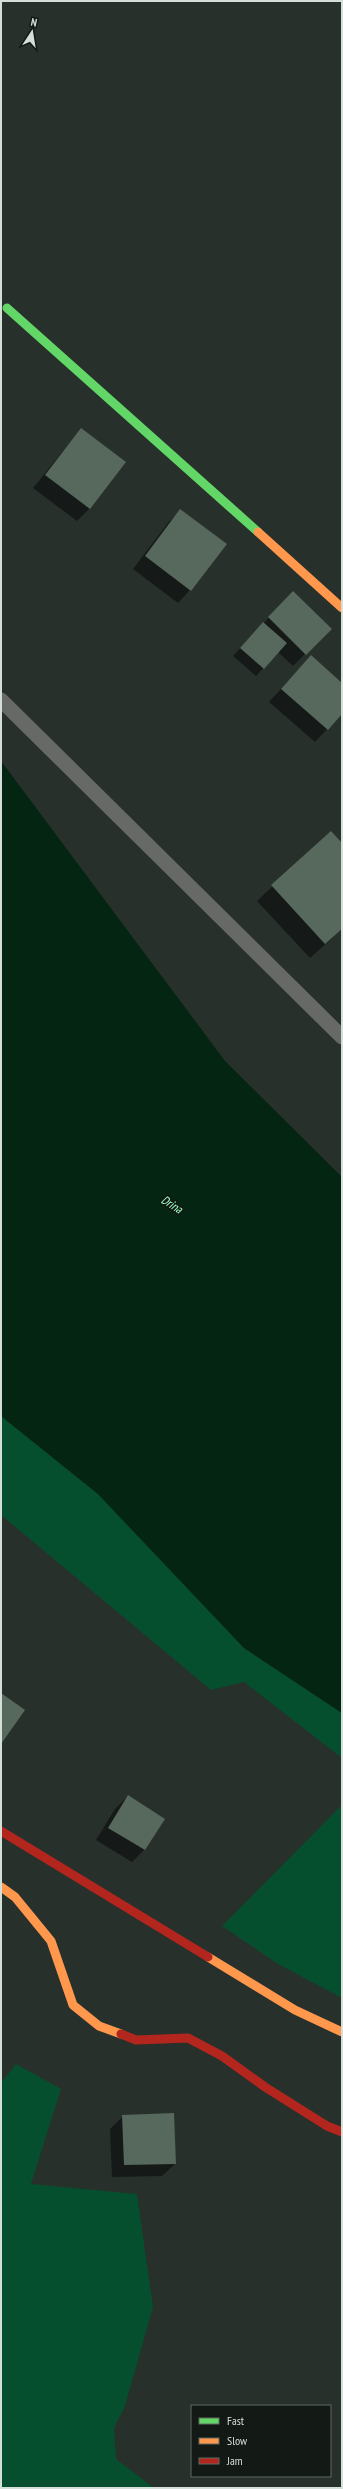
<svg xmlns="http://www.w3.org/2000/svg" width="343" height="2489" viewBox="0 0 343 2489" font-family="'PT Sans Narrow',sans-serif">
<rect width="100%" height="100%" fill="#28302b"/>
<!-- green -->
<path fill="#054f2e" d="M 1,1416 L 98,1494 L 244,1648 L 342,1713 L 342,1758 L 244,1682 L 211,1690 L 1,1515 Z
M 342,1805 L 342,1998 L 278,1964 L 222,1926 Z
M 16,2064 L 61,2089 L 31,2184 L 137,2194 L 153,2307 L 125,2406 L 114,2428 L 116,2459 L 154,2488 L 1,2488 L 1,2083 Z"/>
<!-- water -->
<path fill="#042512" d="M 1,761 L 225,1061 L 342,1177 L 342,1713 L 244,1648 L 98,1494 L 1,1416 Z"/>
<!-- shadow -->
<path fill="#0007" d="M 81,429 L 125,462 L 89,509 L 77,521 L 33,488 Z
M 181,510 L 190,590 L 178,603 L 133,569 L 168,523 Z
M 293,592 L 330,629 L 293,666 L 278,652 L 256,676 L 233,656 Z
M 311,656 L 342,684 L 342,713 L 315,742 L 269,702 Z
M 331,832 L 342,845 L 342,929 L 310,958 L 257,901 Z
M 128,1796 L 163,1819 L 144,1850 L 132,1862 L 96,1840 L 115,1809 Z
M 123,2116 L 175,2164 L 162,2176 L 112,2177 L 110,2129 Z"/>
<!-- building -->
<path fill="#57685d" d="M 81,428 L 126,462 L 90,509 L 45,475 Z
M 180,509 L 227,544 L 191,591 L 145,556 Z
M 293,591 L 332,629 L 306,655 L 268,617 Z
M 263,622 L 287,643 L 264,669 L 240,648 Z
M 311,655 L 342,683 L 342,714 L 328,730 L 281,689 Z
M 331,831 L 342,843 L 342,929 L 325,944 L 271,885 Z
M 1,1693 L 25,1710 L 1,1744 Z
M 128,1795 L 165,1819 L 145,1850 L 108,1828 Z
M 174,2113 L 176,2164 L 124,2165 L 122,2115 Z"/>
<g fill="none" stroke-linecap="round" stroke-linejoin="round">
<!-- lane -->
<path stroke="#666966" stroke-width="15" d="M 1,700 L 342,1037"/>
<!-- fast -->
<path stroke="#63d668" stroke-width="9" d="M 7,308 L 258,532"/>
<!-- slow -->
<path stroke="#ff974d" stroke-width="9" d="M 258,532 L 342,608
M 1,1887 L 15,1897 L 51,1941 L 73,2005 L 99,2026 L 121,2034
M 208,1957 L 295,2010 L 342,2032"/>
<!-- jam -->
<path stroke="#b3261e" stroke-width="9" d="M 1,1831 L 208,1957
M 121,2034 L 136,2040 L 188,2038 L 222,2056 L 265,2087 L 327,2126 L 342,2132"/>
</g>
<g text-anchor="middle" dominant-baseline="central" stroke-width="4" stroke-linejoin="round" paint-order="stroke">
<!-- water labels -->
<g font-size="12" font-style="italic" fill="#9afdc0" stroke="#131a15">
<text transform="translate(172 1204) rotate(32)">Drina</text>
</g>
</g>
<!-- border -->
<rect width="343" height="2489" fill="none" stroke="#d5dfd9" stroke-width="4"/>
<!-- legend -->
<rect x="191" y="2405" width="140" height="72" fill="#131a15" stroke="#616963"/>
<rect x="199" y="2418" width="20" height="6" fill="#63d668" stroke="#616963"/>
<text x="227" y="2425" font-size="12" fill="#d5dfd9">Fast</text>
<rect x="199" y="2438" width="20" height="6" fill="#ff974d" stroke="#616963"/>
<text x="227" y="2445" font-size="12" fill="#d5dfd9">Slow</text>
<rect x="199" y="2458" width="20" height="6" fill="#b3261e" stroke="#616963"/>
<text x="227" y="2465" font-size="12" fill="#d5dfd9">Jam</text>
<!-- north arrow -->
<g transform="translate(32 32) rotate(12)" stroke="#131a15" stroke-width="3" paint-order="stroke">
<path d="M0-3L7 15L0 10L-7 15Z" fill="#d5dfd9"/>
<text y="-6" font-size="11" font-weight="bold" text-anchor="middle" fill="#d5dfd9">N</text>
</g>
</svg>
